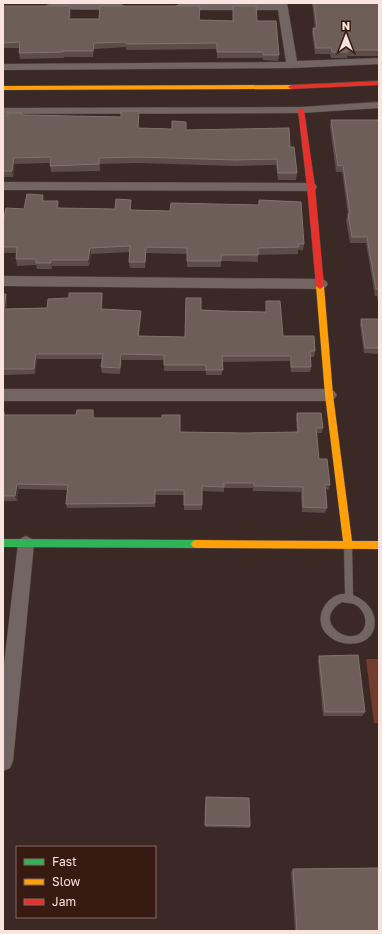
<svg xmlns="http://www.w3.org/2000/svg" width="382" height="934" viewBox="0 0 382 934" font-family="'Golos Text',sans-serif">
<rect width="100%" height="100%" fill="#3a2924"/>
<!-- green -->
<path fill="#743c2c" d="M 366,659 L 379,659 L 379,723 L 374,723 Z"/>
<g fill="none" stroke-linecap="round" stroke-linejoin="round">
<defs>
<path id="lane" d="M 348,541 L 351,542 L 352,545 L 353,595 C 363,599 371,606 374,616 C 382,657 315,649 321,615 C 323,604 334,593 345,594 L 344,545 L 345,542 ZM 342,602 C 345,603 350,603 354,604 C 363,608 369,621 363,630 C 350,649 310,620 342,602 Z"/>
<path id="street" d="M 277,3 L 287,3 L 297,61 L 379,58 L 379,64 L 292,68 L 3,70 L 3,64 L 286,62 L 278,10 L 179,10 L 174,7 L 179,4 Z
M 49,4 L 121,4 L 126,7 L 121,10 L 45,9 L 44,7 Z
M 379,102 L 379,108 L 301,113 L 3,114 L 3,108 L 301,107 Z
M 3,182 L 311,183 L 315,184 L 317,187 L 315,190 L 311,191 L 3,190 Z
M 3,276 L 321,279 L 326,281 L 328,284 L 326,287 L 321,289 L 3,286 Z
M 3,389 L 329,389 L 334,391 L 337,395 L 334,399 L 329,401 L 3,401 Z
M 26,536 L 32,539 L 34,544 L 13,761 L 10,768 L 3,771 L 3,673 L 18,544 L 20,539 Z"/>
<path id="fast" d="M 3,539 L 196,540 L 199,541 L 201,544 L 199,547 L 196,548 L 3,547 Z"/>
<path id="slow" d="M 3,86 L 291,85 L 294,87 L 291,89 L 3,90 Z
M 320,283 L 324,286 L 333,395 L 352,541 L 379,541 L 379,549 L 196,548 L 193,547 L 191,544 L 193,541 L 196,540 L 343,541 L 325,395 L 316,286 Z"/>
<path id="jam" d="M 379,81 L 379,85 L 291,89 L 288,87 L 291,85 Z
M 301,108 L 304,110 L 315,187 L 324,286 L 320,289 L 316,286 L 307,187 L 298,110 Z"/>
</defs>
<!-- lane casing -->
<use href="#lane" stroke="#534440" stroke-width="1"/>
<!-- street casing -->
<use href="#street" stroke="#534440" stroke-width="1"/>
<!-- fast casing -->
<use href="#fast" stroke="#534440" stroke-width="1"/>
<!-- slow casing -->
<use href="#slow" stroke="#534440" stroke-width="1"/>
<!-- jam casing -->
<use href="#jam" stroke="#534440" stroke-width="1"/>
<!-- lane -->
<use href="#lane" fill="#736561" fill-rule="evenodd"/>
<!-- street -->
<use href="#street" fill="#736561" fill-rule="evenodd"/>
<!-- fast -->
<use href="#fast" fill="#30b455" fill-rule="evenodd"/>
<!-- slow -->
<use href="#slow" fill="#ff9f0a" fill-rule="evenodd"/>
<!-- jam -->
<use href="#jam" fill="#e5322d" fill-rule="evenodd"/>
</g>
<!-- wall -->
<path fill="#5c4d48" d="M 312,3 L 379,3 L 379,56 L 347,56 L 347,58 L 331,58 L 330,54 L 315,54 L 312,33 L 313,28 L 315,28 Z
M 3,6 L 71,12 L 70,19 L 199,20 L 257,21 L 279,55 L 278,61 L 263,60 L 263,58 L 217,58 L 217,49 L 126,50 L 126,47 L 94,49 L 93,57 L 64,57 L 64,58 L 20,59 L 19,53 L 19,48 L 3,48 Z
M 139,111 L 138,128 L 186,130 L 290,147 L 297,173 L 296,180 L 278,180 L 276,165 L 236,166 L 138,163 L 100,164 L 100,171 L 51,172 L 50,163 L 15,164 L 13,177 L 3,177 L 3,115 L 22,113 L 23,115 L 121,117 Z
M 379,112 L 379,310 L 377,296 L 375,296 L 366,243 L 350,243 L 346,220 L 348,214 L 342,172 L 336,172 L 330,126 L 331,120 L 378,120 L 378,118 Z
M 43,195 L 44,201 L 58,201 L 59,208 L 115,209 L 131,200 L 131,210 L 170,211 L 258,205 L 259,200 L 304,244 L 303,250 L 298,250 L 298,254 L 258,255 L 258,262 L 221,261 L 221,267 L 187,267 L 187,254 L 146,253 L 145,268 L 130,268 L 129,262 L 130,252 L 91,254 L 89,266 L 52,266 L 52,269 L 37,269 L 36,265 L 17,266 L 16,259 L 16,253 L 3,253 L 3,222 L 24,209 Z
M 102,293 L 103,299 L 102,309 L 141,317 L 139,336 L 185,337 L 201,310 L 266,312 L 266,301 L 283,336 L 315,351 L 314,357 L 310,357 L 311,367 L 310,372 L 291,372 L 290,361 L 222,362 L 222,375 L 206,375 L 206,371 L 164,371 L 164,360 L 122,360 L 120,374 L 102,373 L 101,367 L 102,359 L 37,359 L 35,374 L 3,375 L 3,294 L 6,294 L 7,300 L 6,309 L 47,308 L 69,298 Z
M 361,319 L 379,319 L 379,354 L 364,353 L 360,325 Z
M 93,410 L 94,418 L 180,432 L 245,433 L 297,432 L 296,419 L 297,413 L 323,428 L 322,433 L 317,433 L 319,459 L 330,485 L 328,490 L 326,489 L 327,508 L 325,513 L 302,512 L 301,492 L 253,491 L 253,488 L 224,488 L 224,492 L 202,491 L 202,510 L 184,510 L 184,495 L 155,495 L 155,507 L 67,508 L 66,504 L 67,490 L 19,489 L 17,501 L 3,501 L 3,412 L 4,412 L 5,415 L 76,415 Z
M 319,656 L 365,712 L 362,716 L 323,716 L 318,661 Z
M 206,797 L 250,826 L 249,828 L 205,827 Z
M 293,869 L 379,931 L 295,931 L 291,872 Z"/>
<!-- shaded-wall -->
<path fill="#473833" d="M 70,6 L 71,12 L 69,25 L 69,19 Z
M 94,43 L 94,49 L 93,57 L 93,51 Z
M 14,158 L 15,164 L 13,177 L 12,171 Z
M 58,201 L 59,208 L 58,215 L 57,208 Z
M 146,247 L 146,253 L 145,268 L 145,262 Z
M 90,248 L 91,254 L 89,266 L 88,260 Z
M 51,260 L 52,266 L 52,269 L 51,263 Z
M 102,293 L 103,299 L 102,315 L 101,309 Z
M 6,294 L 7,300 L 5,315 L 4,309 Z
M 141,311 L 141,317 L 138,342 L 138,336 Z
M 36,354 L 37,359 L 35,374 L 34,369 Z
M 121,354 L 122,360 L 120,374 L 120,368 Z
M 17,484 L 19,489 L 17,501 L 15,496 Z"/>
<!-- building -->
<path fill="#6d5e58" stroke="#83736d" d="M 314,3 L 379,3 L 379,50 L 347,50 L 347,52 L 332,52 L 331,48 L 316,48 L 313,28 L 317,28 Z
M 3,6 L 70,6 L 69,19 L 99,19 L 100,6 L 200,6 L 199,20 L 233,21 L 233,6 L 256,6 L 257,21 L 276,21 L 279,55 L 263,55 L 263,52 L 217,52 L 217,43 L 126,44 L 126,42 L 94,43 L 93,51 L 63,51 L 63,52 L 19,53 L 20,42 L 3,43 Z
M 121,111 L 139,111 L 138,128 L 172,129 L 172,121 L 186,122 L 186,130 L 289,128 L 290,147 L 294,147 L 297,173 L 278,173 L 277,159 L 236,160 L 137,157 L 99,158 L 99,164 L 50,166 L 51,157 L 14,158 L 12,171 L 3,171 L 3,115 L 8,115 L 8,113 L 22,113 L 22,115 L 121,117 Z
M 331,120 L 379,120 L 379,292 L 379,289 L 376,289 L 367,237 L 352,237 L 348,214 L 350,214 L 343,165 L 338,166 Z
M 27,194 L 43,195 L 42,201 L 58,201 L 57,208 L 115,209 L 116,199 L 131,200 L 130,210 L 170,211 L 171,203 L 259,205 L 259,200 L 301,202 L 304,244 L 298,244 L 299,247 L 258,248 L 258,255 L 221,255 L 221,261 L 187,261 L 187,248 L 146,247 L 145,262 L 129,262 L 130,246 L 90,248 L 88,260 L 51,260 L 51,263 L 36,263 L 36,259 L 16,259 L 17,247 L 3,247 L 3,222 L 6,208 L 24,209 Z
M 69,293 L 102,293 L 101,309 L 141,311 L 138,336 L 185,337 L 186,298 L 201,298 L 201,310 L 221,311 L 266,312 L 266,301 L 280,301 L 283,336 L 314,336 L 315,351 L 310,351 L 311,367 L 291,367 L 291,356 L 222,356 L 223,370 L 206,370 L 206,365 L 164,365 L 164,355 L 121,354 L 120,368 L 101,367 L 103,354 L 36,354 L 34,369 L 3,369 L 3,294 L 6,294 L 4,309 L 47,308 L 48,299 L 69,298 Z
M 361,319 L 379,319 L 379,348 L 365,348 Z
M 77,410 L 93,410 L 93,418 L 162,418 L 162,415 L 180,415 L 180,432 L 245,433 L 298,432 L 297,413 L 321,413 L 323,428 L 316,428 L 319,459 L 327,459 L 330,485 L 325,484 L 327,508 L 303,507 L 303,487 L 254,486 L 254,483 L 224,483 L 224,487 L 202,486 L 202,505 L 184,505 L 184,490 L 155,490 L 155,503 L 66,504 L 68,485 L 17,484 L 15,496 L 3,496 L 3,412 L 4,412 L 4,415 L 76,415 Z
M 358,655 L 365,712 L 325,712 L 319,656 Z
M 206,797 L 249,798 L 250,826 L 205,825 Z
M 379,868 L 379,931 L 297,931 L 293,869 Z"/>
<!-- border -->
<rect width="382" height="934" fill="none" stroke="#f9e4de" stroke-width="8"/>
<!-- legend -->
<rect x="16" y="846" width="140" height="72" fill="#371b12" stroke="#856b64"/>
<rect x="24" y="859" width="20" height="6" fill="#30b455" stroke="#856b64"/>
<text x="52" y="866" font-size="12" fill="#f9e4de">Fast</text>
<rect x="24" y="879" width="20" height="6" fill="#ff9f0a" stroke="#856b64"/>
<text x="52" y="886" font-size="12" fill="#f9e4de">Slow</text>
<rect x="24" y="899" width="20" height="6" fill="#e5322d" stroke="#856b64"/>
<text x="52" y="906" font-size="12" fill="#f9e4de">Jam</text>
<!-- north arrow -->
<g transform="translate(346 36)" stroke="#371b12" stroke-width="3" paint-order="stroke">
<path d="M0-3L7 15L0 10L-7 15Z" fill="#f9e4de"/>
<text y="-6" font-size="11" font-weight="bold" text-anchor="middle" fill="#f9e4de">N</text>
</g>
</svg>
